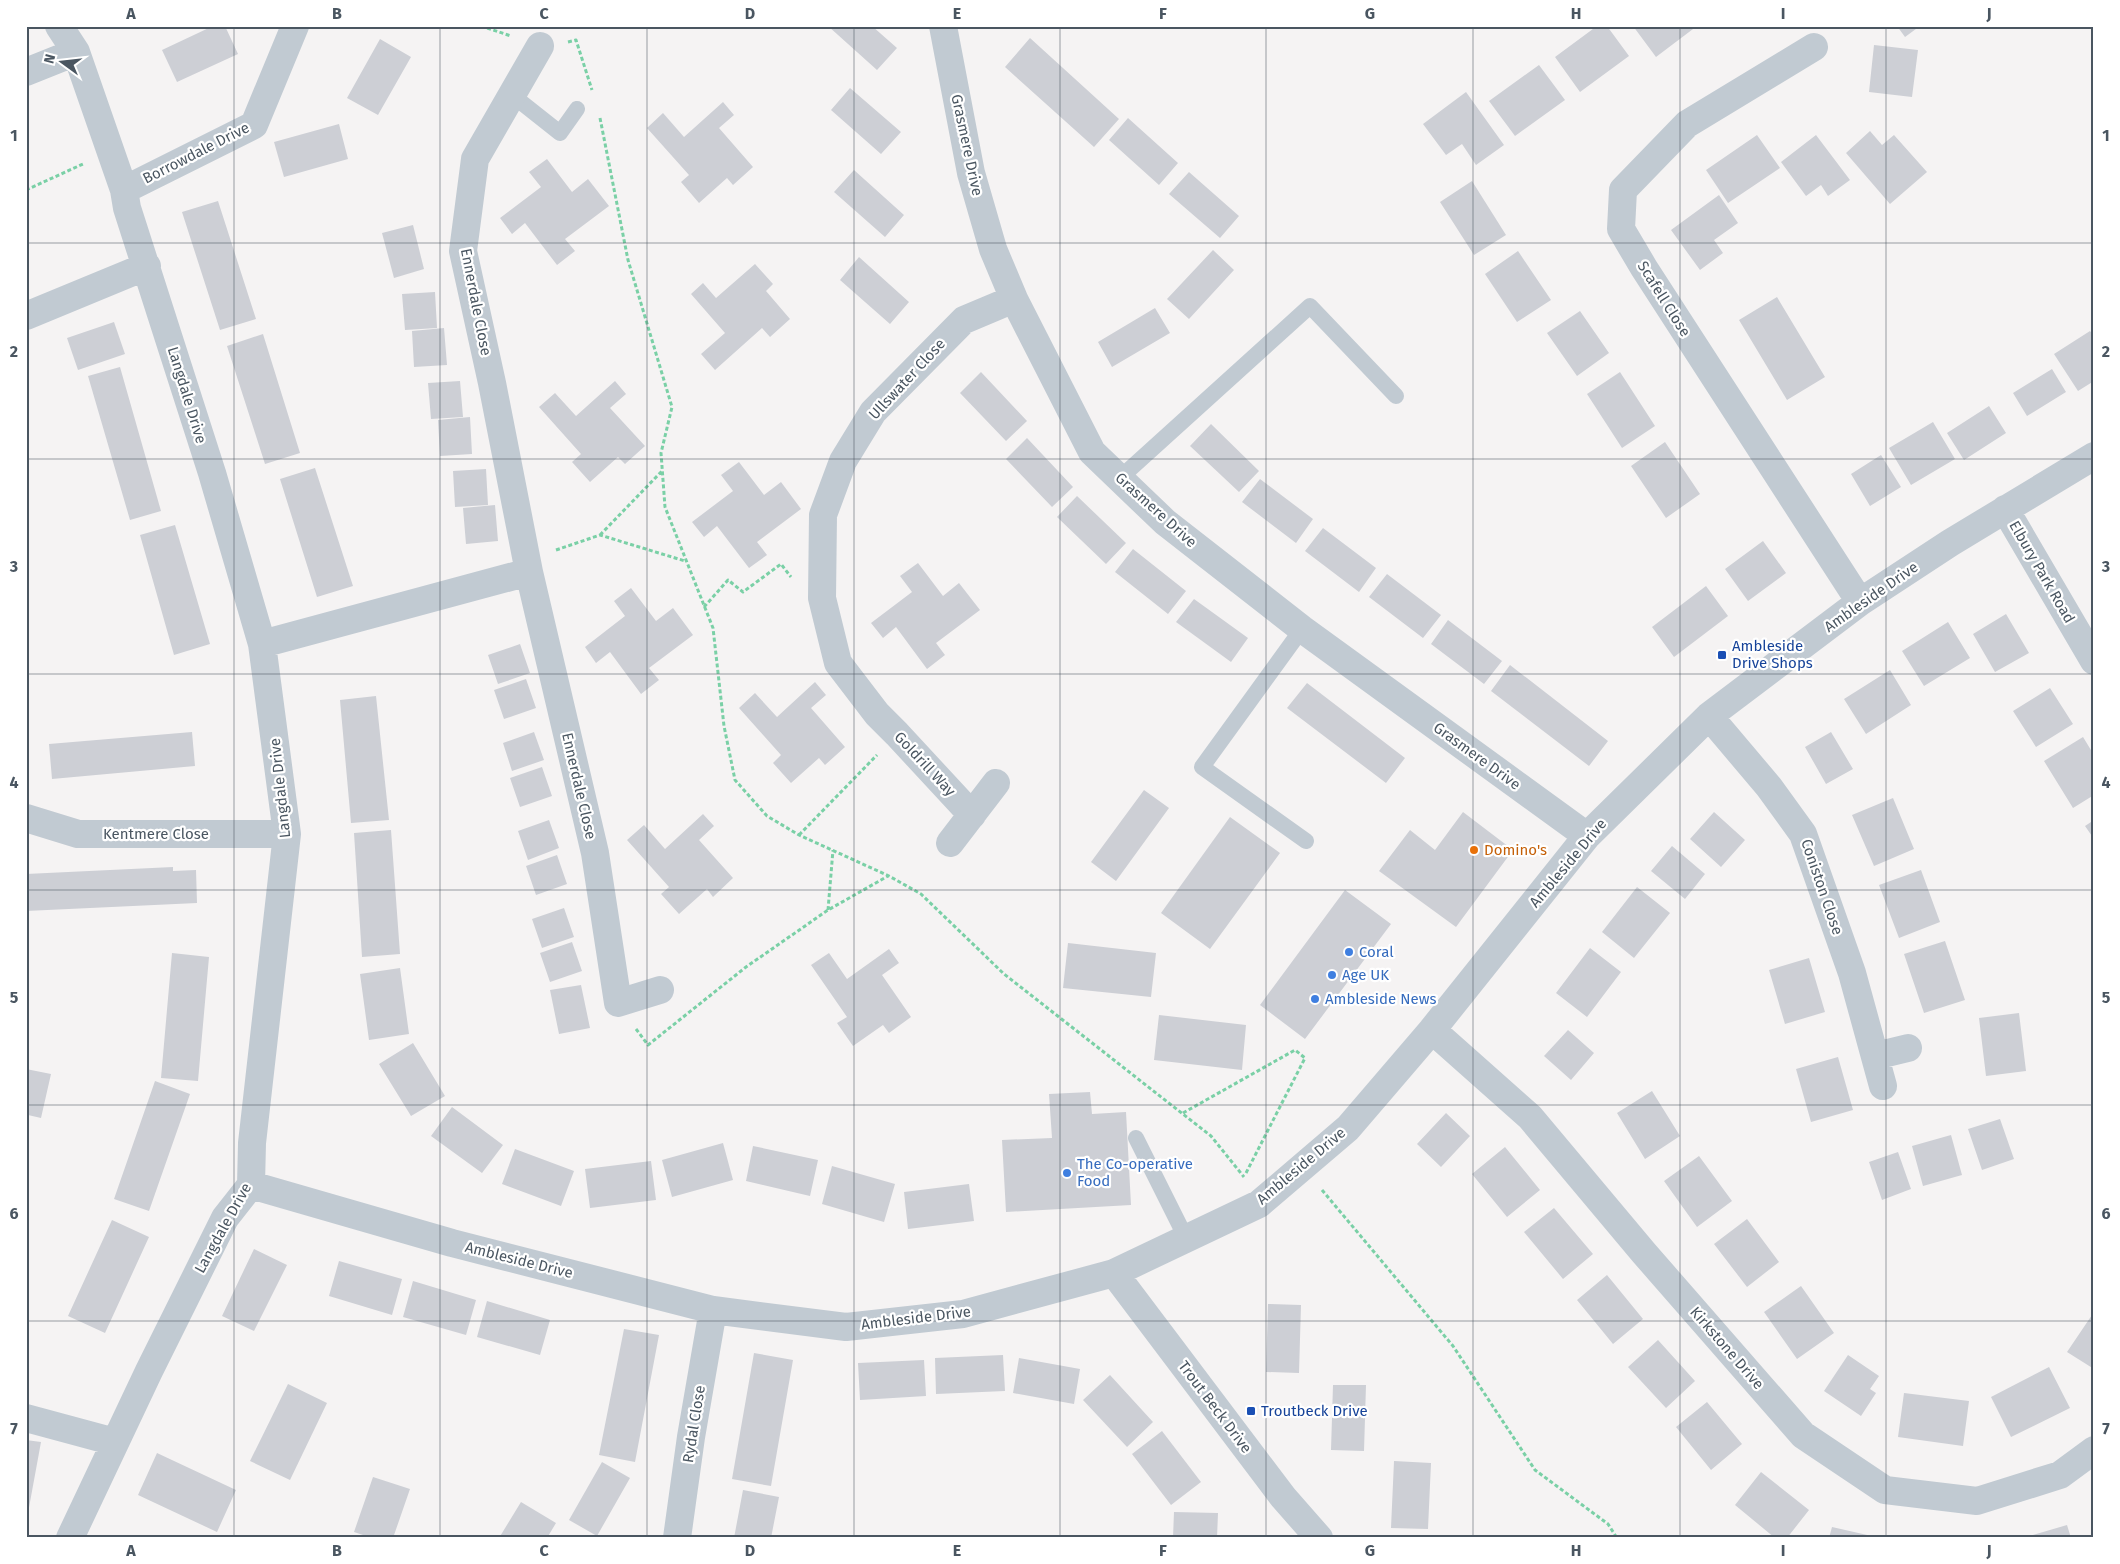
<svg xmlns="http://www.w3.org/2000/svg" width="2120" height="1564" viewBox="0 0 2120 1564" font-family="'Fira Sans',sans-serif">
<rect width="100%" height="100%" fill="#f5f3f3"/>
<!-- building -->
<path fill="#cdcfd5" d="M 213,26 L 225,26 L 238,54 L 177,82 L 162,50 Z
M 828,26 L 872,26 L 897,48 L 877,70 Z
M 1597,26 L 1607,26 L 1629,56 L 1580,92 L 1555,57 Z
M 1633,26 L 1697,26 L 1656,57 Z
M 1897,26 L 1920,26 L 1905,37 Z
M 1030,38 L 1119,119 L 1094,147 L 1005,67 Z
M 380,39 L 411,57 L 378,115 L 347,98 Z
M 1874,45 L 1918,50 L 1912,97 L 1869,92 Z
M 1539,65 L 1565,100 L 1515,136 L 1489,101 Z
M 850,88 L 901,132 L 881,154 L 831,110 Z
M 1466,92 L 1504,145 L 1476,165 L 1462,144 L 1446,155 L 1423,124 Z
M 723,102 L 734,115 L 719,128 L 753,167 L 733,185 L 727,178 L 699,203 L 681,182 L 689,175 L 647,128 L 663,113 L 684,137 Z
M 1128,118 L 1178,163 L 1159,185 L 1109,140 Z
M 339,124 L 348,159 L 284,177 L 274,142 Z
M 1870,131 L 1882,145 L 1894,135 L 1927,172 L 1890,204 L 1846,153 Z
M 1757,135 L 1780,168 L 1728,203 L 1706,170 Z
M 1816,135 L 1850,180 L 1828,196 L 1821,185 L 1806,196 L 1781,162 Z
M 547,159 L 572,192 L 588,179 L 609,206 L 565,239 L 575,251 L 557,265 L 525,223 L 512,234 L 500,218 L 541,187 L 529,172 Z
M 854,170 L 904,215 L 885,237 L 834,192 Z
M 1189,172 L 1239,216 L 1220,238 L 1169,194 Z
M 1472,181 L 1506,235 L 1474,255 L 1440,202 Z
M 1719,195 L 1738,223 L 1714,240 L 1723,253 L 1700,270 L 1671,230 Z
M 218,201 L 256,319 L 220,330 L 182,212 Z
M 413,225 L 424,269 L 394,278 L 382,233 Z
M 1213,250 L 1234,270 L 1189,319 L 1167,299 Z
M 1518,251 L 1551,300 L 1517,322 L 1485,274 Z
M 859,257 L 909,302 L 890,324 L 840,280 Z
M 755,264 L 773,284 L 766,291 L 790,319 L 770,337 L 762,328 L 715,370 L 701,354 L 725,333 L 691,294 L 703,283 L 716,298 Z
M 435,292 L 437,328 L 405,330 L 402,294 Z
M 1777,297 L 1825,377 L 1787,400 L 1739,320 Z
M 1155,308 L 1170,333 L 1112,367 L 1098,342 Z
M 1580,311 L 1609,353 L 1577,376 L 1547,333 Z
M 114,322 L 125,354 L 78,370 L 67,338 Z
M 444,328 L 447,365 L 414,367 L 412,331 Z
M 2090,331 L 2094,336 L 2094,381 L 2078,391 L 2054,354 Z
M 263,334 L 300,453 L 265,464 L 227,346 Z
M 120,367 L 161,511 L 130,520 L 88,376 Z
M 2052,369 L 2066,392 L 2027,416 L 2013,393 Z
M 981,372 L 1027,421 L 1006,441 L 960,393 Z
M 1620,372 L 1655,426 L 1622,448 L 1587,394 Z
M 460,381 L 463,417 L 431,419 L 428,383 Z
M 615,381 L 626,394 L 610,408 L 645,446 L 625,464 L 618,457 L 590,482 L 572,462 L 581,454 L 539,407 L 555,393 L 576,416 Z
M 1989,406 L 2006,433 L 1964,460 L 1947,433 Z
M 470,417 L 472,454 L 440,456 L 438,420 Z
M 1933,422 L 1955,459 L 1911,485 L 1889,448 Z
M 1211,424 L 1259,471 L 1239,492 L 1190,446 Z
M 1027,438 L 1073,487 L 1052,507 L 1006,459 Z
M 1665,442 L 1700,494 L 1666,518 L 1631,466 Z
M 1881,455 L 1901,487 L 1870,506 L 1851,474 Z
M 739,462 L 764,495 L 781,482 L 801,509 L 757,542 L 767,555 L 749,568 L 717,526 L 704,537 L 692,522 L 733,491 L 721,475 Z
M 315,468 L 353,586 L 317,597 L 280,479 Z
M 486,469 L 488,505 L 455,507 L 453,471 Z
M 1260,479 L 1313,519 L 1296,543 L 1242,502 Z
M 1077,496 L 1126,543 L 1106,564 L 1057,517 Z
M 495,505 L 498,541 L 466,544 L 463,508 Z
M 175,525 L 210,644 L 174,655 L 140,535 Z
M 1323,528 L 1376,568 L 1359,592 L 1305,551 Z
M 1763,541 L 1786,573 L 1748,601 L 1725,569 Z
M 1133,549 L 1186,591 L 1168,614 L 1115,572 Z
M 918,563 L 943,596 L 959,583 L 980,610 L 936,643 L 945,655 L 927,669 L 896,627 L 883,638 L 871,623 L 912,592 L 900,576 Z
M 1387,574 L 1441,615 L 1423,638 L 1369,597 Z
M 1706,586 L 1728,616 L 1674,657 L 1652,627 Z
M 631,588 L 656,621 L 673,608 L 693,635 L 649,668 L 659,680 L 641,694 L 610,652 L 596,663 L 585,647 L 625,616 L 614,601 Z
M 1194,599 L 1248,638 L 1231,662 L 1176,622 Z
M 2006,614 L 2029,653 L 1995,672 L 1973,634 Z
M 1448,620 L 1502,661 L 1484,684 L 1431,644 Z
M 1948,622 L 1970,658 L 1924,686 L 1902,651 Z
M 520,644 L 530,673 L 498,684 L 488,655 Z
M 1510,665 L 1608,741 L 1589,766 L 1491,691 Z
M 1890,670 L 1911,705 L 1866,734 L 1844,699 Z
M 526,679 L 536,708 L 504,719 L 494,690 Z
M 815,682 L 826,695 L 811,708 L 845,747 L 825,765 L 819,758 L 791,783 L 773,763 L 781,755 L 739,708 L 755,693 L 777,717 Z
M 1307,683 L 1405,758 L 1386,783 L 1287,708 Z
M 2050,688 L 2073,724 L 2036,747 L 2013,711 Z
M 376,696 L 389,820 L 351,823 L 340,700 Z
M 192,732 L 195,766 L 52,779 L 49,744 Z
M 534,732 L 544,760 L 512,771 L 503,743 Z
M 1831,732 L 1853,769 L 1826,784 L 1805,747 Z
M 2083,737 L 2094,755 L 2094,795 L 2073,808 L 2044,761 Z
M 542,767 L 552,796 L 520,807 L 510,778 Z
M 1144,790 L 1169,808 L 1116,881 L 1091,862 Z
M 1893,798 L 1914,849 L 1874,866 L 1852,815 Z
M 1463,812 L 1513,850 L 1456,927 L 1379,871 L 1410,830 L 1435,850 Z
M 1714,812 L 1745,840 L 1721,867 L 1690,839 Z
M 703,814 L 714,826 L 699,840 L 733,878 L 713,897 L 707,889 L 679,914 L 661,894 L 669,887 L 627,840 L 644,825 L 665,849 Z
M 1230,817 L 1280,853 L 1210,949 L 1161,913 Z
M 549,820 L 559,848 L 528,860 L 518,831 Z
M 2094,820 L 2094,839 L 2085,826 Z
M 391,830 L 400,954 L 362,957 L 354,833 Z
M 1672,846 L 1705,874 L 1685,899 L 1651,871 Z
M 557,855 L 567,884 L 536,895 L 526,866 Z
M 173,867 L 173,871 L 196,870 L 197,903 L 26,911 L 26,874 Z
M 1921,870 L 1940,922 L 1899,938 L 1879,885 Z
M 1637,887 L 1670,913 L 1634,958 L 1602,932 Z
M 1345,890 L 1391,924 L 1305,1039 L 1260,1005 Z
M 564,908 L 574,937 L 542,948 L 532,919 Z
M 1945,941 L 1965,1000 L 1924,1013 L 1904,954 Z
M 572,942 L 582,971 L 550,982 L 540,953 Z
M 1068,943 L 1156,953 L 1151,997 L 1063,988 Z
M 1590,948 L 1621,972 L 1587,1017 L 1556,993 Z
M 889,949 L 899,963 L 882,975 L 911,1017 L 889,1033 L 883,1025 L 853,1046 L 837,1023 L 847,1017 L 811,965 L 829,953 L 847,979 Z
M 172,953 L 209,957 L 198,1081 L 161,1078 Z
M 1809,958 L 1825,1012 L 1785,1024 L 1769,970 Z
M 400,968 L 409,1034 L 369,1040 L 360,974 Z
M 581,985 L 590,1028 L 559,1034 L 550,990 Z
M 2019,1013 L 2026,1071 L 1986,1076 L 1979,1018 Z
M 1159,1015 L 1246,1025 L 1242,1070 L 1154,1060 Z
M 1568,1030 L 1594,1053 L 1571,1080 L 1544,1056 Z
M 413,1043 L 445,1096 L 411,1116 L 379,1064 Z
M 1838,1057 L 1853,1110 L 1811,1122 L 1796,1069 Z
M 26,1069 L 51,1074 L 41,1118 L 28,1115 L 27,1121 Z
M 155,1081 L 190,1094 L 149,1211 L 114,1199 Z
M 1652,1091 L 1680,1136 L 1645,1159 L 1617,1113 Z
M 1090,1092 L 1092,1114 L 1126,1112 L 1131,1205 L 1006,1212 L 1002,1140 L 1052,1138 L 1049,1094 Z
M 452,1107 L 503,1145 L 482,1173 L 431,1136 Z
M 1446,1113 L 1470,1136 L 1441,1167 L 1417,1144 Z
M 2000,1119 L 2014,1159 L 1982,1170 L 1968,1129 Z
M 1951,1135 L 1962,1175 L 1923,1186 L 1912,1146 Z
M 723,1143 L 733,1180 L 672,1197 L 662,1160 Z
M 753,1146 L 818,1160 L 810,1196 L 746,1181 Z
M 1505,1147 L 1540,1190 L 1507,1217 L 1472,1174 Z
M 515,1149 L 574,1171 L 561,1206 L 502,1184 Z
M 1898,1152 L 1911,1189 L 1882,1200 L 1869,1162 Z
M 1699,1156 L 1732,1201 L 1697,1227 L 1664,1181 Z
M 651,1161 L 656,1200 L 590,1208 L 585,1169 Z
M 832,1166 L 895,1184 L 884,1222 L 822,1204 Z
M 969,1184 L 974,1221 L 908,1229 L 904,1192 Z
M 1554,1208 L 1593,1254 L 1563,1279 L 1524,1232 Z
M 1747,1219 L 1779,1262 L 1747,1287 L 1714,1244 Z
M 112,1220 L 149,1237 L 105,1333 L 68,1316 Z
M 254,1249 L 287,1265 L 254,1331 L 222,1316 Z
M 339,1261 L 402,1279 L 392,1315 L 329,1296 Z
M 1607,1275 L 1643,1319 L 1613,1344 L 1577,1300 Z
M 413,1281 L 476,1300 L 466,1335 L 403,1317 Z
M 1801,1286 L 1834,1333 L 1797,1359 L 1764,1312 Z
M 487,1301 L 550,1320 L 540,1355 L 477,1337 Z
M 1268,1304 L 1301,1305 L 1299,1373 L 1266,1372 Z
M 2094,1312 L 2094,1369 L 2067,1352 Z
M 624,1329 L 659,1335 L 635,1462 L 599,1455 Z
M 1658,1340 L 1695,1381 L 1666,1408 L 1628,1367 Z
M 754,1353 L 793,1360 L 771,1486 L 732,1479 Z
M 1003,1355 L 1005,1391 L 936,1394 L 935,1358 Z
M 1848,1355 L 1879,1376 L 1870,1389 L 1876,1393 L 1861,1416 L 1824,1391 Z
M 1019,1358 L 1080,1369 L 1074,1404 L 1013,1393 Z
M 924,1360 L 926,1396 L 860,1400 L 858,1363 Z
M 2049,1367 L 2070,1408 L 2011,1437 L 1991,1397 Z
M 1110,1375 L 1153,1422 L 1127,1447 L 1083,1400 Z
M 288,1384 L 327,1403 L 290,1480 L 250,1461 Z
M 1333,1385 L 1366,1385 L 1364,1451 L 1331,1450 Z
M 1904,1393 L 1969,1401 L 1963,1446 L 1898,1437 Z
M 1707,1402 L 1742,1444 L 1711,1470 L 1676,1427 Z
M 1162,1431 L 1201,1482 L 1171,1505 L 1132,1454 Z
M 26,1440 L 41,1442 L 28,1513 L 26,1512 Z
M 157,1453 L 236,1490 L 217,1532 L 138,1495 Z
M 1394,1461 L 1431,1463 L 1428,1529 L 1391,1528 Z
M 602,1462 L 630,1478 L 597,1536 L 569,1520 Z
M 1761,1472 L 1809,1510 L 1787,1538 L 1775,1538 L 1735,1505 Z
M 373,1477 L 410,1489 L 393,1538 L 372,1538 L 354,1532 Z
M 743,1490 L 779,1497 L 771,1538 L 734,1538 Z
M 521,1502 L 556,1523 L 547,1538 L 499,1538 Z
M 1174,1512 L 1218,1513 L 1217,1538 L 1173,1538 Z
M 2067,1525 L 2071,1538 L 2026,1538 L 2026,1537 Z
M 1832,1527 L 1876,1537 L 1876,1538 L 1829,1538 Z"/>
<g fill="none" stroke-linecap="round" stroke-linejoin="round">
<!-- path -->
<path stroke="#7ad0a6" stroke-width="3" stroke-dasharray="4 2.5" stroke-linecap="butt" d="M 481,26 L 511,36
M 568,42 L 576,40 L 592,90
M 600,118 L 628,260 L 672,407 L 661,453 L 665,507 L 713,628 L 724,726 L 735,780 L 767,816 L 799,835 L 889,876 L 921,894 L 1004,974 L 1211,1136 L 1244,1177
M 26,190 L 83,164
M 600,535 L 662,471
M 556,550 L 600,535 L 685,561
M 704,607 L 728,580 L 743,592 L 781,564 L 791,577
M 799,835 L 877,755
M 828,910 L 833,850
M 636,1029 L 648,1045 L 746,967 L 828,910 L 888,876
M 1183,1113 L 1295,1050 L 1305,1058 L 1246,1173
M 1322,1190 L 1453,1346 L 1535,1470 L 1608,1524 L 1617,1538"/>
<!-- service -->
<path stroke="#c1cad2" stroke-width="16" d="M 512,95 L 560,133 L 577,109
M 1120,478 L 1310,306 L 1396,396
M 1302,629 L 1202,767 L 1306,841
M 1136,1138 L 1186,1238"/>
<!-- minor -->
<path stroke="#c1cad2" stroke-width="28" d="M 59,26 L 76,52 L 124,190 L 127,208 L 212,473 L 262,644 L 287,834 L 252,1143 L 251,1185 L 225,1218 L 149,1371 L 70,1538
M 943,26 L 971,173 L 993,249 L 1014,299 L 1092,452 L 1165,522 L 1302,629 L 1587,836
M 540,46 L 475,159 L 463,251 L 492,383 L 529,572 L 595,853 L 618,1003 L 660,990
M 1814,47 L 1687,124 L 1623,190 L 1621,229 L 1644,268 L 1860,602
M 26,72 L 76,52
M 124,190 L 254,125 L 295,26
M 26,316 L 147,266
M 2005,509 L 2094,661
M 262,644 L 529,572
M 1709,716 L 1769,787 L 1803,834 L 1852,973 L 1883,1086
M 972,815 L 897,734 L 877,714 L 838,663 L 822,598 L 823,515 L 843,461 L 873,412 L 964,320 L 1014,299
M 26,818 L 78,834 L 287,834
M 950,843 L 996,783
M 1432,1030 L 1530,1117 L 1644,1253 L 1803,1435 L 1885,1490 L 1977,1501 L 2060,1475 L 2094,1450
M 1875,1056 L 1908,1048
M 251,1185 L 452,1243 L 713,1310 L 846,1327 L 963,1314 L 1114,1273 L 1259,1204 L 1348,1128 L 1432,1030 L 1587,836 L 1709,716 L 1860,602 L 1950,543 L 2094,456
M 1114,1273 L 1283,1497 L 1319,1538
M 26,1418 L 115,1442
M 677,1538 L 691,1437 L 713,1310"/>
</g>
<!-- grid -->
<path fill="none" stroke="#4a5661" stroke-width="1" stroke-opacity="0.55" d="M 234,26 L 234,1538M 440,26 L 440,1538M 647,26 L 647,1538M 854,26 L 854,1538M 1060,26 L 1060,1538M 1266,26 L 1266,1538M 1473,26 L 1473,1538M 1680,26 L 1680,1538M 1886,26 L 1886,1538M 26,243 L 2094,243M 26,459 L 2094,459M 26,674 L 2094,674M 26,890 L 2094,890M 26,1105 L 2094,1105M 26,1321 L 2094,1321"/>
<!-- markers -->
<g fill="#1a4fb4" stroke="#fff" stroke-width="2">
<rect x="1717" y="650" width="10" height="10" rx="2.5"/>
<rect x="1246" y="1406" width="10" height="10" rx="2.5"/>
</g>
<circle fill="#e8710a" stroke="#fff" stroke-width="2" cx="1474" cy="850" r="5"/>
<g fill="#3f7fe0" stroke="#fff" stroke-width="2">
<circle cx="1349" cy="952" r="5"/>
<circle cx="1332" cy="975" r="5"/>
<circle cx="1315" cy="999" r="5"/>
<circle cx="1067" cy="1173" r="5"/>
</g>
<g text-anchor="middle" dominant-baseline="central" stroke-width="4.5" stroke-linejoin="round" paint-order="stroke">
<!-- street labels -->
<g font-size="15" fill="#4a5661" stroke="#fff">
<text transform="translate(967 145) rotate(78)">Grasmere Drive</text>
<text transform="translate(196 153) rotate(-27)">Borrowdale Drive</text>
<text transform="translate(1664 299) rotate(58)">Scafell Close</text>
<text transform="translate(476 302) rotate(79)">Ennerdale Close</text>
<text transform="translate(907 379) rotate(-47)">Ullswater Close</text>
<text transform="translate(187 395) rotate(73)">Langdale Drive</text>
<text transform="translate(1156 510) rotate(42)">Grasmere Drive</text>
<text transform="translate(2042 572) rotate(60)">Elbury Park Road</text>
<text transform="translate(1871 597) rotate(-35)">Ambleside Drive</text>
<text transform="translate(1477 756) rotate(36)">Grasmere Drive</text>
<text transform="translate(925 764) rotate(47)">Goldrill Way</text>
<text transform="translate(579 786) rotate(77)">Ennerdale Close</text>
<text transform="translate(280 788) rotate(-96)">Langdale Drive</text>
<text x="156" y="834">Kentmere Close</text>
<text transform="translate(1568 863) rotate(-50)">Ambleside Drive</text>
<text transform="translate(1822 887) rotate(71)">Coniston Close</text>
<text transform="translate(1301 1166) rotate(-40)">Ambleside Drive</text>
<text transform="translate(223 1228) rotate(-61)">Langdale Drive</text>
<text transform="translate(519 1260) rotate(14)">Ambleside Drive</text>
<text transform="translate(916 1318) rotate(-7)">Ambleside Drive</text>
<text transform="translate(1727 1348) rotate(49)">Kirkstone Drive</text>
<text transform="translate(1215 1407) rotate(53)">Trout Beck Drive</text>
<text transform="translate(694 1424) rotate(-81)">Rydal Close</text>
</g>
<!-- transit labels -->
<g font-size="15" fill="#164399" stroke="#fff" text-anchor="start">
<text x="1732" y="646">Ambleside<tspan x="1732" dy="17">Drive Shops</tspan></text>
<text x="1261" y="1411">Troutbeck Drive</text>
</g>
<!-- food labels -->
<g font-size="15" fill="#c56008" stroke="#fff" text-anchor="start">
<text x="1484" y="850">Domino's</text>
</g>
<!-- shop labels -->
<g font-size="15" fill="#366cbe" stroke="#fff" text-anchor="start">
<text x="1359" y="952">Coral</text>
<text x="1342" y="975">Age UK</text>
<text x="1325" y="999">Ambleside News</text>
<text x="1077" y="1164">The Co-operative<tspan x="1077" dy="17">Food</tspan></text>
</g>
</g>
<!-- border -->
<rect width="2120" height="1564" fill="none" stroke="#ffffff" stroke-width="55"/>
<!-- north arrow -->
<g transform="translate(62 62) rotate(285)" stroke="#ffffff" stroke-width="4" paint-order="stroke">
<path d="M0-4L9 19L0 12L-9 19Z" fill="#4a5661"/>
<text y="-8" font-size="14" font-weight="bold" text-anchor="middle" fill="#4a5661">N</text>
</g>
<rect x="28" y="28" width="2064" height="1508" fill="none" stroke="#4a5661" stroke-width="2"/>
<g font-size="16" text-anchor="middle" font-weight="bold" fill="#4a5661">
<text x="131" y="19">A</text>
<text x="337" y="19">B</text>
<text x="544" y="19">C</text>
<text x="750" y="19">D</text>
<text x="957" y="19">E</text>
<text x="1163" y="19">F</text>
<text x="1370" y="19">G</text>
<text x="1576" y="19">H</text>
<text x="1783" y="19">I</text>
<text x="1989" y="19">J</text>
<text x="14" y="141">1</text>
<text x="2106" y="141">1</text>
<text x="14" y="357">2</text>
<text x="2106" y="357">2</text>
<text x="14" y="572">3</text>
<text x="2106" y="572">3</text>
<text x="14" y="788">4</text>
<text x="2106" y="788">4</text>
<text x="14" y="1003">5</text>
<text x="2106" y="1003">5</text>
<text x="14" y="1219">6</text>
<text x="2106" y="1219">6</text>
<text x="14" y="1434">7</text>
<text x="2106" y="1434">7</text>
<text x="131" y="1556">A</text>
<text x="337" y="1556">B</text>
<text x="544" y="1556">C</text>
<text x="750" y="1556">D</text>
<text x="957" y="1556">E</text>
<text x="1163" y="1556">F</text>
<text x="1370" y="1556">G</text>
<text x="1576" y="1556">H</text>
<text x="1783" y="1556">I</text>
<text x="1989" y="1556">J</text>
</g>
</svg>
